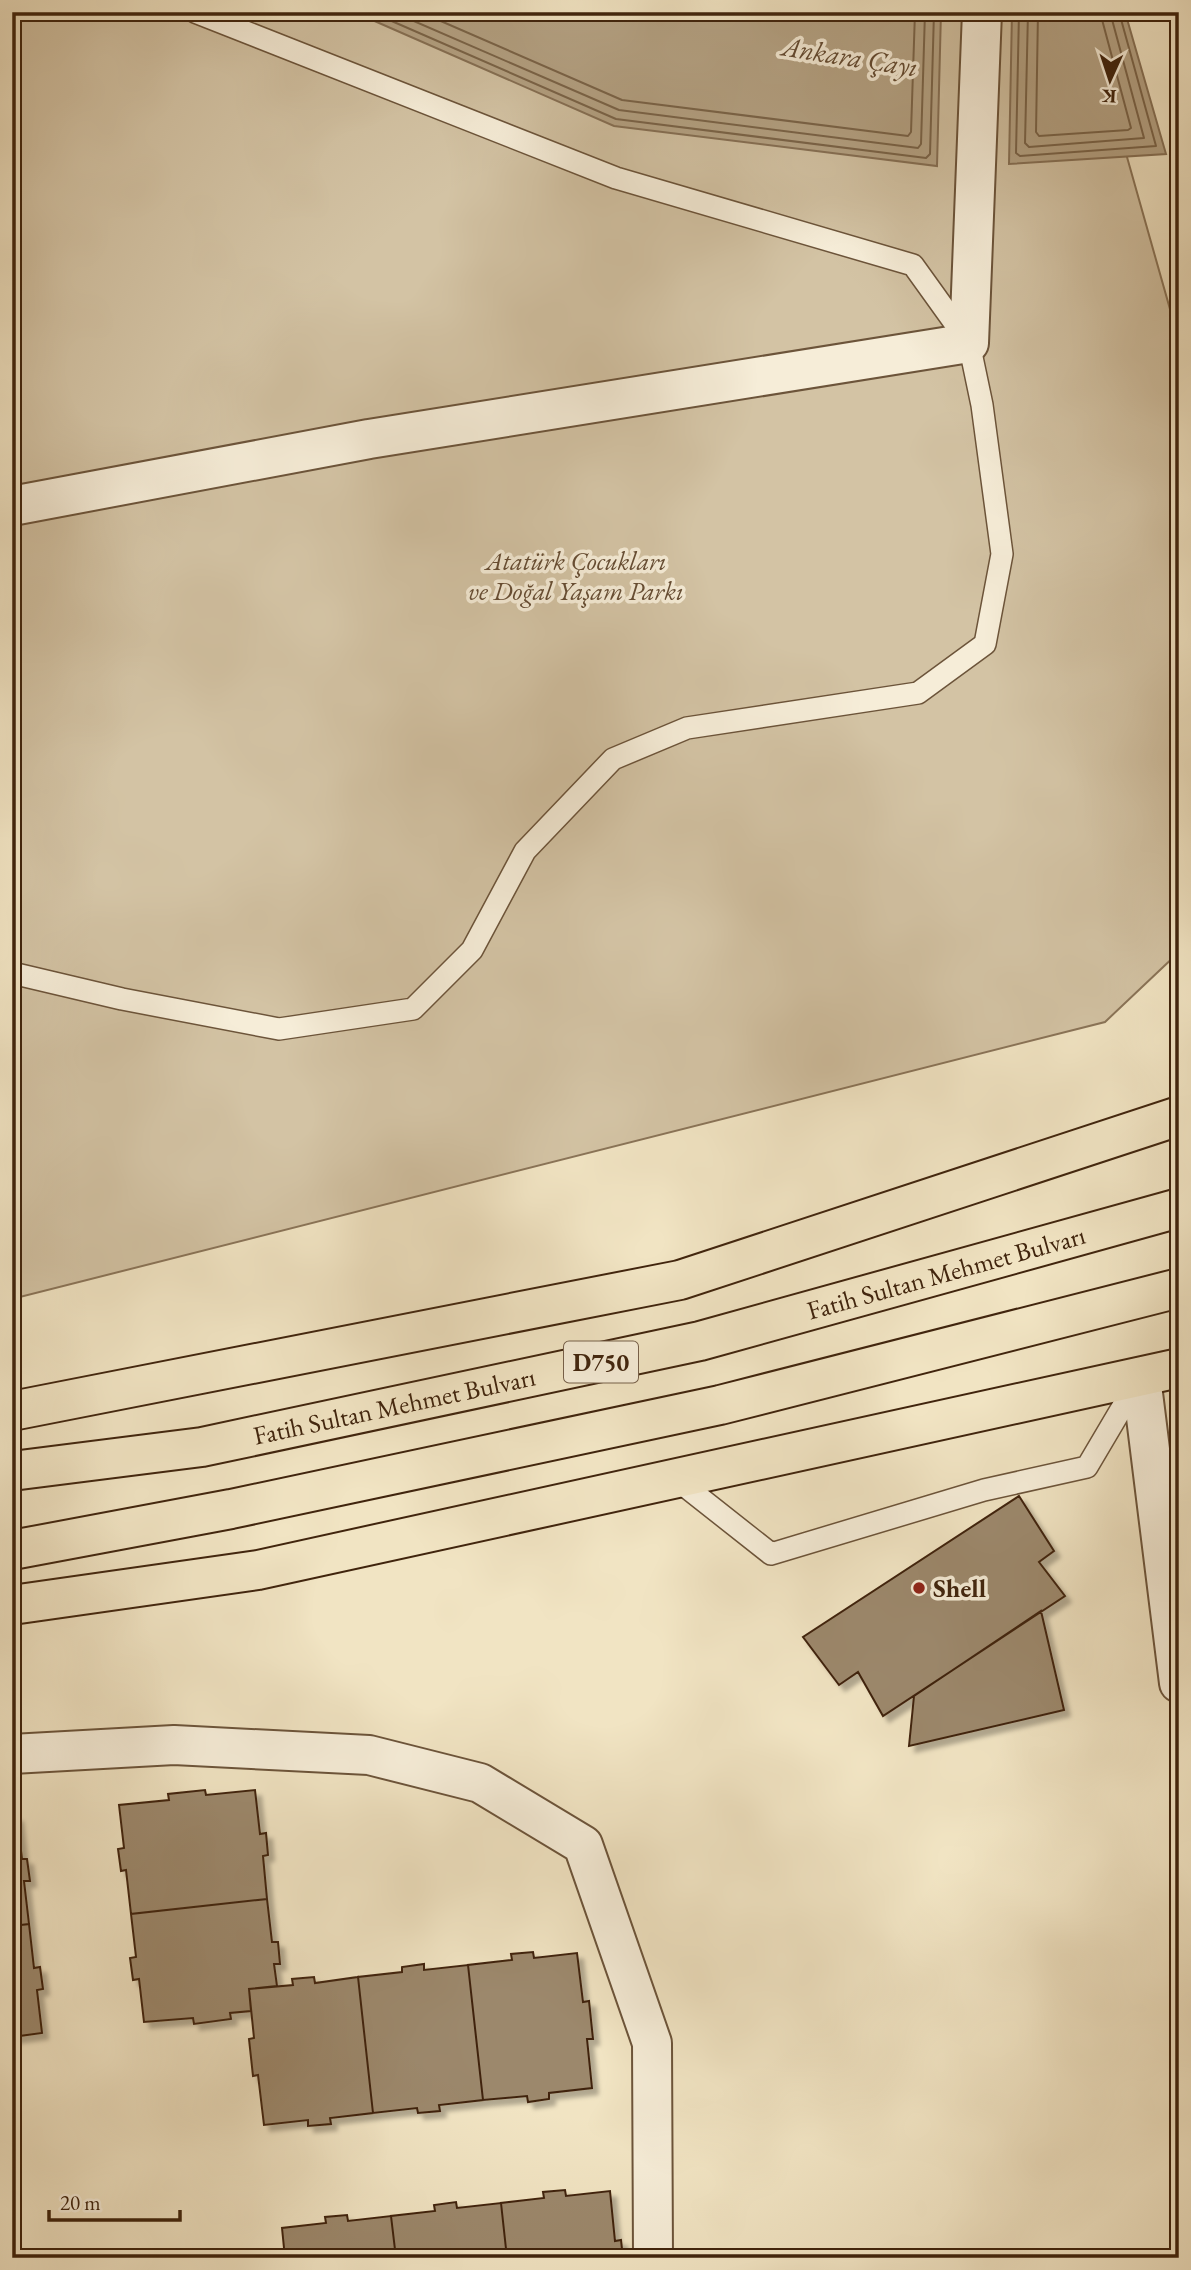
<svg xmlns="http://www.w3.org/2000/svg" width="1191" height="2270" viewBox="0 0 1191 2270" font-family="'EB Garamond',serif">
<defs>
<filter id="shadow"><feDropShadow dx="6" dy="6" stdDeviation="2" flood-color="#0004"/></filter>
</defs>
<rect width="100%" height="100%" fill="#f1e4c3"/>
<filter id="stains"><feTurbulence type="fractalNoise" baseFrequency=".00286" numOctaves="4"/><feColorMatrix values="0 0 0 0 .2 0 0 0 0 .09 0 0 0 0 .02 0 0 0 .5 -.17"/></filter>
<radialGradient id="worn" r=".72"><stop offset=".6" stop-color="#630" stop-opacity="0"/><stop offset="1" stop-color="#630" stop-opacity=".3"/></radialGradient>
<!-- green -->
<path fill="#d3c3a4" stroke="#8a7458" stroke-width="2" d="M 12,12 L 1086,12 L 1179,341 L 1179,952 L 1105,1022 L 12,1299 Z"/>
<!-- water -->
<path fill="#b5a385" stroke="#867055" stroke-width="2" d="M 354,12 L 941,12 L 937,166 L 614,126 Z
M 1012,12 L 1125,12 L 1166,154 L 1009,164 Z"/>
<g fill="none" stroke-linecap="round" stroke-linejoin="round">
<!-- shore -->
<path stroke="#7a6449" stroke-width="2" d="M 371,12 L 616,119 L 926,158 L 930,154 L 934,12
M 393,12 L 619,110 L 918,148 L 921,144 L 925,12
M 420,12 L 622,100 L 908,136 L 911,132 L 915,12
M 1019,12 L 1016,153 L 1020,156 L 1156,146 L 1119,12
M 1028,12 L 1025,143 L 1029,147 L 1144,138 L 1110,12
M 1038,12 L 1036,132 L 1039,136 L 1128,130 L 1131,128 L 1100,12"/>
</g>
<!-- building -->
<path fill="#9c886c" stroke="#40240d" stroke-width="2" filter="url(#shadow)" d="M 1019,1496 L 1054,1551 L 1039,1562 L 1065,1596 L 883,1716 L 858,1672 L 839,1685 L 803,1637 Z
M 1041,1611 L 1064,1710 L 909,1746 L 914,1696 Z
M 205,1790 L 206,1795 L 255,1790 L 260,1834 L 266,1833 L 268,1855 L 263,1856 L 267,1899 L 131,1914 L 126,1870 L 121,1871 L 118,1849 L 124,1848 L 119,1805 L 169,1800 L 168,1794 Z
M 12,1816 L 17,1816 L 22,1859 L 27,1859 L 30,1881 L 24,1881 L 29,1924 L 12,1926 Z
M 267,1899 L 272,1942 L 278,1942 L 280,1964 L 274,1964 L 277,1986 L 249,1989 L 251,2011 L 230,2013 L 231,2019 L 194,2024 L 193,2018 L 144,2022 L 139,1979 L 133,1980 L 130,1958 L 136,1957 L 131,1914 Z
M 29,1924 L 34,1968 L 40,1967 L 43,1989 L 37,1990 L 42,2033 L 12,2037 L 12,1926 Z
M 533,1952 L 534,1958 L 577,1953 L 583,2002 L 589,2001 L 593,2039 L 587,2039 L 592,2088 L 549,2093 L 549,2099 L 528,2102 L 527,2096 L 483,2100 L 468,1965 L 512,1960 L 511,1954 Z
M 424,1964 L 424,1970 L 468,1965 L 483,2100 L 439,2105 L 440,2111 L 418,2113 L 417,2108 L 373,2113 L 358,1977 L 402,1972 L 402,1967 Z
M 314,1977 L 315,1983 L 358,1977 L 373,2113 L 330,2118 L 331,2124 L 308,2126 L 308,2120 L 264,2125 L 258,2075 L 253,2076 L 249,2039 L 254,2038 L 249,1989 L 293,1985 L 292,1979 Z
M 565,2190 L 566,2196 L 610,2191 L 615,2241 L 621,2240 L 623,2258 L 507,2258 L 501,2203 L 544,2198 L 543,2192 Z
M 456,2202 L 457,2208 L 501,2203 L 507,2258 L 396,2258 L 391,2216 L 435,2211 L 434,2205 Z
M 347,2215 L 348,2221 L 391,2216 L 396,2258 L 285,2258 L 282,2228 L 326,2223 L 325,2217 Z"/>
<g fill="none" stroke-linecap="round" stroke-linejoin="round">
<defs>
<path id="lane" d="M 12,973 L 122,999 L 279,1029 L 413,1009 L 472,950 L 525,851 L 613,759 L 687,728 L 918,693 L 985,644 L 1002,554 L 982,405 L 969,343 L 913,265 L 616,178 L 195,12
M 676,1479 L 771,1554 L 984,1490 L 1087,1467 L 1139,1379"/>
<path id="street" d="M 12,506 L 369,439 L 969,343 L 982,12
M 1141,1377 L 1179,1683
M 12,1754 L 174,1745 L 369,1755 L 480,1783 L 583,1845 L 652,2043 L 653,2258"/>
<g id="highway">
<path d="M 12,1411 L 680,1280 L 1179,1116"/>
<path id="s1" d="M 12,1471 L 202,1447 L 700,1341 L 1179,1208"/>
<path d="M 12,1550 L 231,1509 L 720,1405 L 1179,1288"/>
<path d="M 12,1605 L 258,1570 L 1179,1368"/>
</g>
</defs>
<!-- lane casing -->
<use href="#lane" stroke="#6c543a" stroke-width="24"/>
<!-- street casing -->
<use href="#street" stroke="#6c543a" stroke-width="42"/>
<!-- highway casing -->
<use href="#highway" stroke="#40240d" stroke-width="42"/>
<!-- lane -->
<use href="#lane" stroke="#f6edd8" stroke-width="21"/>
<!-- street -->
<use href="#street" stroke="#f6edd8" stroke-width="38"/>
<!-- highway -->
<use href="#highway" stroke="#f1e4c3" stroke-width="38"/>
</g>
<!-- markers -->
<circle fill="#8f2418" stroke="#f6edd8" stroke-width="2.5" cx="919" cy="1588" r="7"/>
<g text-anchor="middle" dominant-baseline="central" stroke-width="7" stroke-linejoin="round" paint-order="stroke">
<!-- shield labels -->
<rect fill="#f6edd8" stroke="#77604a" stroke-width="2" x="564" y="1341.5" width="74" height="41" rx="5"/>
<g font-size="24" font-weight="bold" fill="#40240d">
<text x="601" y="1362">D750</text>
</g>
<!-- park labels -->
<g font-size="26" font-style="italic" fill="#654c33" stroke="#f6edd8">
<text x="576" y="561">Atatürk Çocukları<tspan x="576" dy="30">ve Doğal Yaşam Parkı</tspan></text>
</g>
<!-- street labels -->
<g font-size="26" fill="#40240d" stroke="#f6edd8">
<text stroke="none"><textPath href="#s1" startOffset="956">Fatih Sultan Mehmet Bulvarı</textPath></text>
<text stroke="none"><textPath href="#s1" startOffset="388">Fatih Sultan Mehmet Bulvarı</textPath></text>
</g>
<!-- poi labels -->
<g font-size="26" font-weight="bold" fill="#40240d" stroke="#f6edd8" text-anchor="start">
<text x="933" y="1588">Shell</text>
</g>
<!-- water labels -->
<g font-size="28" font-style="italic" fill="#634a31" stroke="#f6edd8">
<text transform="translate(850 56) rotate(9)">Ankara Çayı</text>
</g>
</g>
<!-- margin -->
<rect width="1191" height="2270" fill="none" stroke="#f1e4c3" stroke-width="42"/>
<rect x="14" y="14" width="1163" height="2242" fill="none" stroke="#40240d" stroke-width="3.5"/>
<rect x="21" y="21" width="1149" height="2228" fill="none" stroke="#40240d" stroke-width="2"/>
<!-- north arrow -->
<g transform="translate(1110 80) rotate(183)" stroke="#f6edd8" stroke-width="5" paint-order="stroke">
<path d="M0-5L12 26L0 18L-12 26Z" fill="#40240d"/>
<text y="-10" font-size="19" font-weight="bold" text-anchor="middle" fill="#40240d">K</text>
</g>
<!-- scale -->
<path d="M49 2210v10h131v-10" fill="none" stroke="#40240d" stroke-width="3.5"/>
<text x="60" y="2210" font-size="21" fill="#40240d" stroke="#f6edd8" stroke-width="5" paint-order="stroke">20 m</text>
<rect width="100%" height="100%" filter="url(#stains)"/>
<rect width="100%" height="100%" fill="url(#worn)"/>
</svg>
